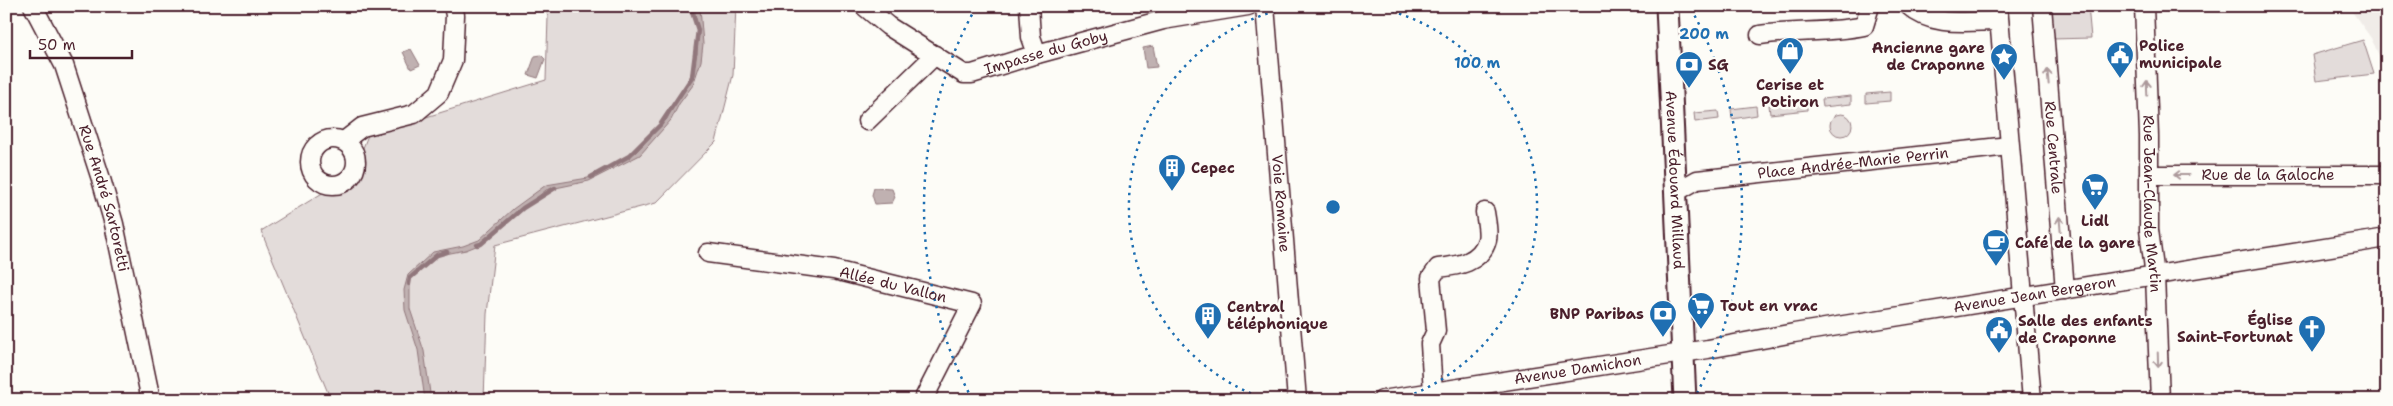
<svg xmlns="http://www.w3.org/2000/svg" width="2393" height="406" viewBox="0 0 2393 406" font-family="'Shantell Sans',sans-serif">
<rect width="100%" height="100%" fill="#fdfcf7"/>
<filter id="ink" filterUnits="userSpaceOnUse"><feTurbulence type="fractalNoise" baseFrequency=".02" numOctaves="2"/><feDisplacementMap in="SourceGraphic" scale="10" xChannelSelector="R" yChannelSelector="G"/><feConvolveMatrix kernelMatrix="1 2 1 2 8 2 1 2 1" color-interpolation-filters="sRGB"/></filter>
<g filter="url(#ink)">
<!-- built -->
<path fill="#f0ece8" d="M 2348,6 L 2387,6 L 2387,63 L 2383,64 L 2371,38 Z"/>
<!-- green -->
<path fill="#e3dcda" stroke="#967e82" d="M 545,6 L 736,6 L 733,75 L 716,142 L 656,203 L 495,245 L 487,314 L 484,400 L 331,400 L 261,231 L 353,174 L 368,135 L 546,80 L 548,17 Z
M 1914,6 L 1970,6 L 1971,17 L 1934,14 Z
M 2049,6 L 2088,6 L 2091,38 L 2052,39 Z
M 2363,40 L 2374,74 L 2316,81 L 2312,55 Z
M 1890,92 L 1890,101 L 1866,103 L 1866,94 Z
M 1851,96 L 1851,104 L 1823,107 L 1822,99 Z
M 1807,101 L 1807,110 L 1770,114 L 1769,105 Z
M 1756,106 L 1757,115 L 1732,119 L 1731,109 Z
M 1718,111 L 1719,119 L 1695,122 L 1694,113 Z
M1830 125a11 11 0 1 1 22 0a11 11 0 1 1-22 0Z"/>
<!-- water -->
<path fill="#c0b1b1" stroke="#91777b" d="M 694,6 L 700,8 L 703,44 L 701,61 L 693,85 L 679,104 L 671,120 L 640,155 L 589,181 L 546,190 L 481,244 L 466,250 L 435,256 L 410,278 L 410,309 L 424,351 L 431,400 L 425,400 L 418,350 L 405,310 L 404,290 L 408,275 L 433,252 L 463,246 L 479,240 L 513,209 L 546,185 L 588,178 L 636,152 L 667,119 L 674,104 L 687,87 L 697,54 L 698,32 Z
M 1153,46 L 1157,67 L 1146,68 L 1143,48 Z
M 411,49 L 420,65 L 411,69 L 403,52 Z
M 541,55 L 545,59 L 538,78 L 528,75 L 535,56 Z
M 874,188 L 892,189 L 895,197 L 892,203 L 875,204 L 872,195 Z"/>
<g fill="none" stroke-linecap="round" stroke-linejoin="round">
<!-- stream -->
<path stroke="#91777b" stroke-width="4.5" d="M 591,177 L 629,156 L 660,125 L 692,77 L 698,30 L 690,6
M 477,245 L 481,244 L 523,208 L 555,188
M 409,284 L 410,278 L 437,255 L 447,252"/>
<defs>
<g id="minor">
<path id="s1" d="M 33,6 L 64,65 L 101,179 L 114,224 L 151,400"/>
<path id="s2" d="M 864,6 L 888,26 L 964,74 L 972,74 L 1037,54 L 1163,20 L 1248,6"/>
<path d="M 1029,6 L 1031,37 L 1037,54"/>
<path id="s3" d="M 1265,6 L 1297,400"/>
<path d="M 1909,6 C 1932,28 1970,21 1999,21"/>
<path d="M 1998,6 L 2032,400"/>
<path id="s4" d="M 2042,6 L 2065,290"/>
<path id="s5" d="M 2144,6 L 2149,136 L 2149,230 L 2155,276 L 2160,400"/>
<path d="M 1760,35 C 1795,30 1830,33 1864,26 L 1870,6"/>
<path d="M 867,121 L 935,55"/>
<circle cx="333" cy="162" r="23"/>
<path d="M 344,141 L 362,127 L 414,114 L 439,93 L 453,60 L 455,15 L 453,6"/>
<path id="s6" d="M 2149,175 L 2387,175"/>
<path id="s7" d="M 1676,192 L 1697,180 L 2009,146"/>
<path id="s8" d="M 708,253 L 834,270 L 972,304 L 923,400"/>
<path d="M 1433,392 L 1430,344 L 1436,331 L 1431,278 L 1438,268 C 1457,266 1481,263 1487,240 C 1489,232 1486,220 1485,212"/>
<path id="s9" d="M 1382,400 L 1708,349 L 1794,333 L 2387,238"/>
</g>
<g id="major">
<path id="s10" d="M 1667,6 L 1685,400"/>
</g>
</defs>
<!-- minor casing -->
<use href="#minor" stroke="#4a1f2b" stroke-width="21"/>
<!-- major casing -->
<use href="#major" stroke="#4a1f2b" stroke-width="25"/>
<!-- minor -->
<use href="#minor" stroke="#fdfcf7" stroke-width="18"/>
<!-- major -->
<use href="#major" stroke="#fdfcf7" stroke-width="21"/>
</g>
<!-- one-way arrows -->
<defs><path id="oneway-shaft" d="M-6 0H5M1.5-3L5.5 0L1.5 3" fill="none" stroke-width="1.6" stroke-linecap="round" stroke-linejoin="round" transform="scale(1.25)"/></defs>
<g stroke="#ac999b">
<use href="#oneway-shaft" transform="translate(2048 77) rotate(-95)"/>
<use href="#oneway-shaft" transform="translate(2147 88) rotate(-92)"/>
<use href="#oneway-shaft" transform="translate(2181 175) rotate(-180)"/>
<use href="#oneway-shaft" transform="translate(2060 224) rotate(-95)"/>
<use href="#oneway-shaft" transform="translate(2158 360) rotate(88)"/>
</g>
</g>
<!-- distance rings -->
<g fill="none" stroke="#1f6fb2" stroke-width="2.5" stroke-dasharray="2.5 5">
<path d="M1265 399A204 204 0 0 1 1296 6M1370 6A204 204 0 0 1 1401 399"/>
<path d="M972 399A409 409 0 0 1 975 9M1691 9A409 409 0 0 1 1694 399"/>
</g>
<!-- icons -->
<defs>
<symbol id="shop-pin" viewBox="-11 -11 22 30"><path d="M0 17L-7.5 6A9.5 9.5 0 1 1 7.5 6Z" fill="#1f6fb2" stroke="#fdfcf7"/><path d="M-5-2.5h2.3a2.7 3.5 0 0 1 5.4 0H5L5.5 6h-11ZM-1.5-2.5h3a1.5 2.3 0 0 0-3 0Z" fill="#fff"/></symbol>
<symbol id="civic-pin" viewBox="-11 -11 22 30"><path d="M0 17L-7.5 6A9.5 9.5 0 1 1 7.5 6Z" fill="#1f6fb2" stroke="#fdfcf7"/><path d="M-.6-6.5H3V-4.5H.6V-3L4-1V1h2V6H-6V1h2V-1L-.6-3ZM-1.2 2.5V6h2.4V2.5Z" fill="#fff"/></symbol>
<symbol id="sight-pin" viewBox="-11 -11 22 30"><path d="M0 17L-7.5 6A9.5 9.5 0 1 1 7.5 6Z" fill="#1f6fb2" stroke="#fdfcf7"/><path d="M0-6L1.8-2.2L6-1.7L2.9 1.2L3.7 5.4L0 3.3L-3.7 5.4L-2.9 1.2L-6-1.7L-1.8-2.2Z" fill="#fff"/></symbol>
<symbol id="bank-pin" viewBox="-11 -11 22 30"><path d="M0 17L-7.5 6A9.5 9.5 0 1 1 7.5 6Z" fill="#1f6fb2" stroke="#fdfcf7"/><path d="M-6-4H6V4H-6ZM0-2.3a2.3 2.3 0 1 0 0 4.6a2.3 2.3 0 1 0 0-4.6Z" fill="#fff"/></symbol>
<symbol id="building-pin" viewBox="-11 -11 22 30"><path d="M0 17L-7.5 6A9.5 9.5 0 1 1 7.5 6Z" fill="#1f6fb2" stroke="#fdfcf7"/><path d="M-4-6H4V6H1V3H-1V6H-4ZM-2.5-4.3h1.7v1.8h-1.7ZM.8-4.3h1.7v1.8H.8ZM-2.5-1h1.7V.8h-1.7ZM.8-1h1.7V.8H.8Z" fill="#fff"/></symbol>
<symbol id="supermarket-pin" viewBox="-11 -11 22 30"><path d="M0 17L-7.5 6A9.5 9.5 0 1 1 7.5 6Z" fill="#1f6fb2" stroke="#fdfcf7"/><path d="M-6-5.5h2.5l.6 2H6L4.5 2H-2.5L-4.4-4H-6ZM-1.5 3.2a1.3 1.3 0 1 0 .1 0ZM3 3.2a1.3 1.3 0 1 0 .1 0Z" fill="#fff"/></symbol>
<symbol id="cafe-pin" viewBox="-11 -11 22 30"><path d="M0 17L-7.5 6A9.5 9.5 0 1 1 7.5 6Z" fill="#1f6fb2" stroke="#fdfcf7"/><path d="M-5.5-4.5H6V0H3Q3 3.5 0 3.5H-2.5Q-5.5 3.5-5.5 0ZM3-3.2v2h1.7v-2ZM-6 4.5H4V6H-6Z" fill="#fff"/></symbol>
<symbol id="church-pin" viewBox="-11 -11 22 30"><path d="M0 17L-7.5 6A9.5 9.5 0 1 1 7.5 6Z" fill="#1f6fb2" stroke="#fdfcf7"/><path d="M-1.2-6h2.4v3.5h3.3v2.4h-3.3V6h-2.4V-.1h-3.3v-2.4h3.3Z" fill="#fff"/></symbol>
</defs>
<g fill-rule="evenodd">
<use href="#shop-pin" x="1774" y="35" width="32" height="43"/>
<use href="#civic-pin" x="2104" y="39" width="32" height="43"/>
<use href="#sight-pin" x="1988" y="41" width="32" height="43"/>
<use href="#bank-pin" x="1673" y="49" width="32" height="43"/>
<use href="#building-pin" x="1156" y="152" width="32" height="43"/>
<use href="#supermarket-pin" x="2079" y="171" width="32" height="43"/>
<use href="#cafe-pin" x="1980" y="227" width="32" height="43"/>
<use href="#supermarket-pin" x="1685" y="290" width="32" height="43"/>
<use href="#bank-pin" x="1647" y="298" width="32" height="43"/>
<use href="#building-pin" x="1192" y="300" width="32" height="43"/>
<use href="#church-pin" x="2296" y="313" width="32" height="43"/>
<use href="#civic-pin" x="1983" y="314" width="32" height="43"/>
</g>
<g text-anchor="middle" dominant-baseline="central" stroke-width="5" stroke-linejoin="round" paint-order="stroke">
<!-- poi labels -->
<g font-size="15" font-weight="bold" fill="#4a1f2b" stroke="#fdfcf7" text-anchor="start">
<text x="2139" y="46">Police<tspan x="2139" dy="17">municipale</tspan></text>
<text x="1985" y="48" text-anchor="end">Ancienne gare<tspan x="1985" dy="17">de Craponne</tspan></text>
<text x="1708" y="65">SG</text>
<text x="1790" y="85" text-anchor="middle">Cerise et<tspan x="1790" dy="17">Potiron</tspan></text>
<text x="1191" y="168">Cepec</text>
<text x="2095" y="221" text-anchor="middle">Lidl</text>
<text x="2015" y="243">Café de la gare</text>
<text x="1720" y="306">Tout en vrac</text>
<text x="1227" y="307">Central<tspan x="1227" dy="17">téléphonique</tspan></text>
<text x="1644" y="314" text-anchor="end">BNP Paribas</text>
<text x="2293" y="320" text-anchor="end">Église<tspan x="2293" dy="17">Saint-Fortunat</tspan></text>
<text x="2018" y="321">Salle des enfants<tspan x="2018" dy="17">de Craponne</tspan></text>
</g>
<!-- street labels -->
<g font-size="15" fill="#4a1f2b" stroke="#fdfcf7">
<text stroke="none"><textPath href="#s2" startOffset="206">Impasse du Goby</textPath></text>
<text stroke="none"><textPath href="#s4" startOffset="142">Rue Centrale</textPath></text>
<text stroke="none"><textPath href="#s7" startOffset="181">Place Andrée-Marie Perrin</textPath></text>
<text stroke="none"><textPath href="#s6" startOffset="119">Rue de la Galoche</textPath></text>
<text stroke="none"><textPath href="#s10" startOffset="174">Avenue Édouard Millaud</textPath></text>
<text stroke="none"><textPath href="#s1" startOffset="206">Rue André Sartoretti</textPath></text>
<text stroke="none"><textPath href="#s3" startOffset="198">Voie Romaine</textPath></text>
<text stroke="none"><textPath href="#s5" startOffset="198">Rue Jean-Claude Martin</textPath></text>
<text stroke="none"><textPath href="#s8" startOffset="188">Allée du Vallon</textPath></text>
<text stroke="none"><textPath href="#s9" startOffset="661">Avenue Jean Bergeron</textPath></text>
<text stroke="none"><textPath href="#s9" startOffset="198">Avenue Damichon</textPath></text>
</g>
</g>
<circle cx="1333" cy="207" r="8" fill="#1f6fb2" stroke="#fdfcf7" stroke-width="2.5"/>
<g font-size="15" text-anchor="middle" font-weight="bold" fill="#1f6fb2" stroke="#fdfcf7" stroke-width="5" stroke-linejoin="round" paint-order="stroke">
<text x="1704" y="39">200 m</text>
<text x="1477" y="68">100 m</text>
</g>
<!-- margin -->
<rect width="2393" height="406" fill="none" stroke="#fdfcf7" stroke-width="25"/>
<rect x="12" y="12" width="2368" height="381" fill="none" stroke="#4a1f2b" stroke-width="2" filter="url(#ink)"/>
<!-- scale -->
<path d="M30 50v8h102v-8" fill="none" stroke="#4a1f2b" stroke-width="2.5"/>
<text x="38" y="50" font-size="15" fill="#4a1f2b" stroke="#fdfcf7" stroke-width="4" paint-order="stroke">50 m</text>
</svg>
